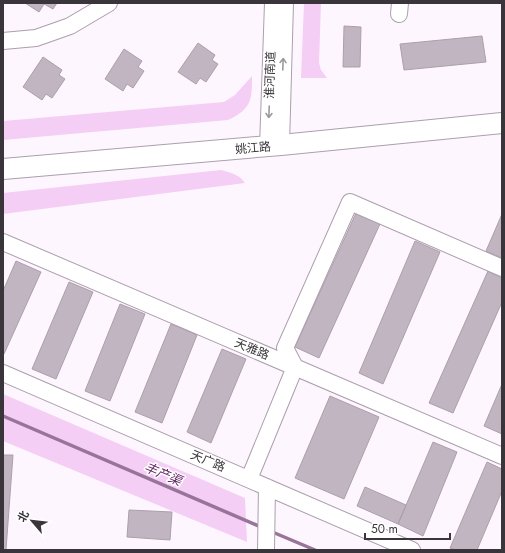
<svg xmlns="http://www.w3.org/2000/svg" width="505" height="553" viewBox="0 0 505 553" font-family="Jost,'Noto Sans SC',sans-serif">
<rect width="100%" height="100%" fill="#fef6fe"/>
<!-- green -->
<path fill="#f4cef5" d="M 304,3 L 321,3 L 319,63 L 321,70 L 327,78 L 301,78 Z
M 252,76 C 252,99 252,109 228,120 L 3,140 L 3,121 L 224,102 L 235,95 Z
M 221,170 C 231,173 239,174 245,183 L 3,214 L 3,193 Z
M 3,394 L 245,498 L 247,542 L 3,441 Z"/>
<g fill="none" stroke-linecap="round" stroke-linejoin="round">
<!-- stream -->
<path stroke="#987499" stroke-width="3.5" d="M 3,416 L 261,527
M 270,531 L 315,550"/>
</g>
<!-- building -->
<path fill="#c2b5c2" stroke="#ac9fac" d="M 25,3 L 57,3 L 53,9 L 44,4 L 39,12 Z
M 344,26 L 361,27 L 360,67 L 343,67 Z
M 482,36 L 486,62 L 404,70 L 400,44 Z
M 198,43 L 215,55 L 212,60 L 218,64 L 206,82 L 200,78 L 196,84 L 178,72 Z
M 124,49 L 142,61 L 138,67 L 144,71 L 133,88 L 127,84 L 123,91 L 105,79 Z
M 43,57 L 62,70 L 59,75 L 65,79 L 52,98 L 46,94 L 42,100 L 23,87 Z
M 356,213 L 380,224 L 319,358 L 295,347 Z
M 502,214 L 502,258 L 486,251 Z
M 415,241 L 440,252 L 383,384 L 359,373 Z
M 16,261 L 41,272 L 4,354 L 3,354 L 3,291 Z
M 488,271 L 502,278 L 502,302 L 453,413 L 429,403 Z
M 69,282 L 93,292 L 56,379 L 32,369 Z
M 120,304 L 145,314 L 110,401 L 85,391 Z
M 171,324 L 197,335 L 162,423 L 135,412 Z
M 222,349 L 246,359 L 211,443 L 187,432 Z
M 502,384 L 502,434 L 484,426 Z
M 330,396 L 379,417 L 344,499 L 295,478 Z
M 433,442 L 457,452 L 423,536 L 398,524 Z
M 3,455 L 13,455 L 6,550 L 3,550 Z
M 487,462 L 502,469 L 502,491 L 477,550 L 456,550 L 450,548 Z
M 365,487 L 406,505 L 398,524 L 357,506 Z
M 129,510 L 172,512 L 170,540 L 127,537 Z"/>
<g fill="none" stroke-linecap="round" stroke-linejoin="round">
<defs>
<path id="minor" d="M 399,14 L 400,3
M 3,41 L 36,38 L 70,26 L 109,3
M 281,145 L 285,3
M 268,147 L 273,3
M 3,242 L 502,456
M 3,373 L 412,550
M 249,479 L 295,367 L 285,348 L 350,202 L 502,268
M 266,550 L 267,487"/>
<path id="major" d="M 3,169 L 281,145 L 502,123"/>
</defs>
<!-- minor casing -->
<use href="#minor" stroke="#ab9fac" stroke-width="18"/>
<!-- major casing -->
<use href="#major" stroke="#ab9fac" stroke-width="22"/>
<!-- minor -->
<use href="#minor" stroke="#fff" stroke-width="16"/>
<!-- major -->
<use href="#major" stroke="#fff" stroke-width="20"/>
</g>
<!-- one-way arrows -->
<defs><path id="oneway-shaft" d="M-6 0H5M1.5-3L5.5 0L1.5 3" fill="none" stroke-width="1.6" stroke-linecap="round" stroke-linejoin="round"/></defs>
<g stroke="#9c9a9c">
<use href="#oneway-shaft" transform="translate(283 64) rotate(-88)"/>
<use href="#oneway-shaft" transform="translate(269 112) rotate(92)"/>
</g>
<g text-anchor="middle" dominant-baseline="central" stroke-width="3" stroke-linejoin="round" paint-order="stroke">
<!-- street labels -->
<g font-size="12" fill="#3a353a" stroke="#fff">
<text transform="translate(270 75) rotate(-88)">淮河南道</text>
<text transform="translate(253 148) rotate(-5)">姚江路</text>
<text transform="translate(252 349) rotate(23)">天雅路</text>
<text transform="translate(208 461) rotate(23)">天广路</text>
</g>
<!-- water labels -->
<g font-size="13" font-style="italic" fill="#642867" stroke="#fff">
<text transform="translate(163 474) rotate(23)">丰产渠</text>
</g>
</g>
<!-- border -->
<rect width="505" height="553" fill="none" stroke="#3a353a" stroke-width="8"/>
<!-- north arrow -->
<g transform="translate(32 521) rotate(298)" stroke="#ffffff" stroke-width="3" paint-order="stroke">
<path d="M0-3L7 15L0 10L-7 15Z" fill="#3a353a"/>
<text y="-6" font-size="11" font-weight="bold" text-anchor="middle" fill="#3a353a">北</text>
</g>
<!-- scale -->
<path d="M365 533v6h85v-6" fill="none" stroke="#3a353a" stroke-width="2"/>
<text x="371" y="533" font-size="12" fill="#3a353a" stroke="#ffffff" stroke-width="3" paint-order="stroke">50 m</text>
</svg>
